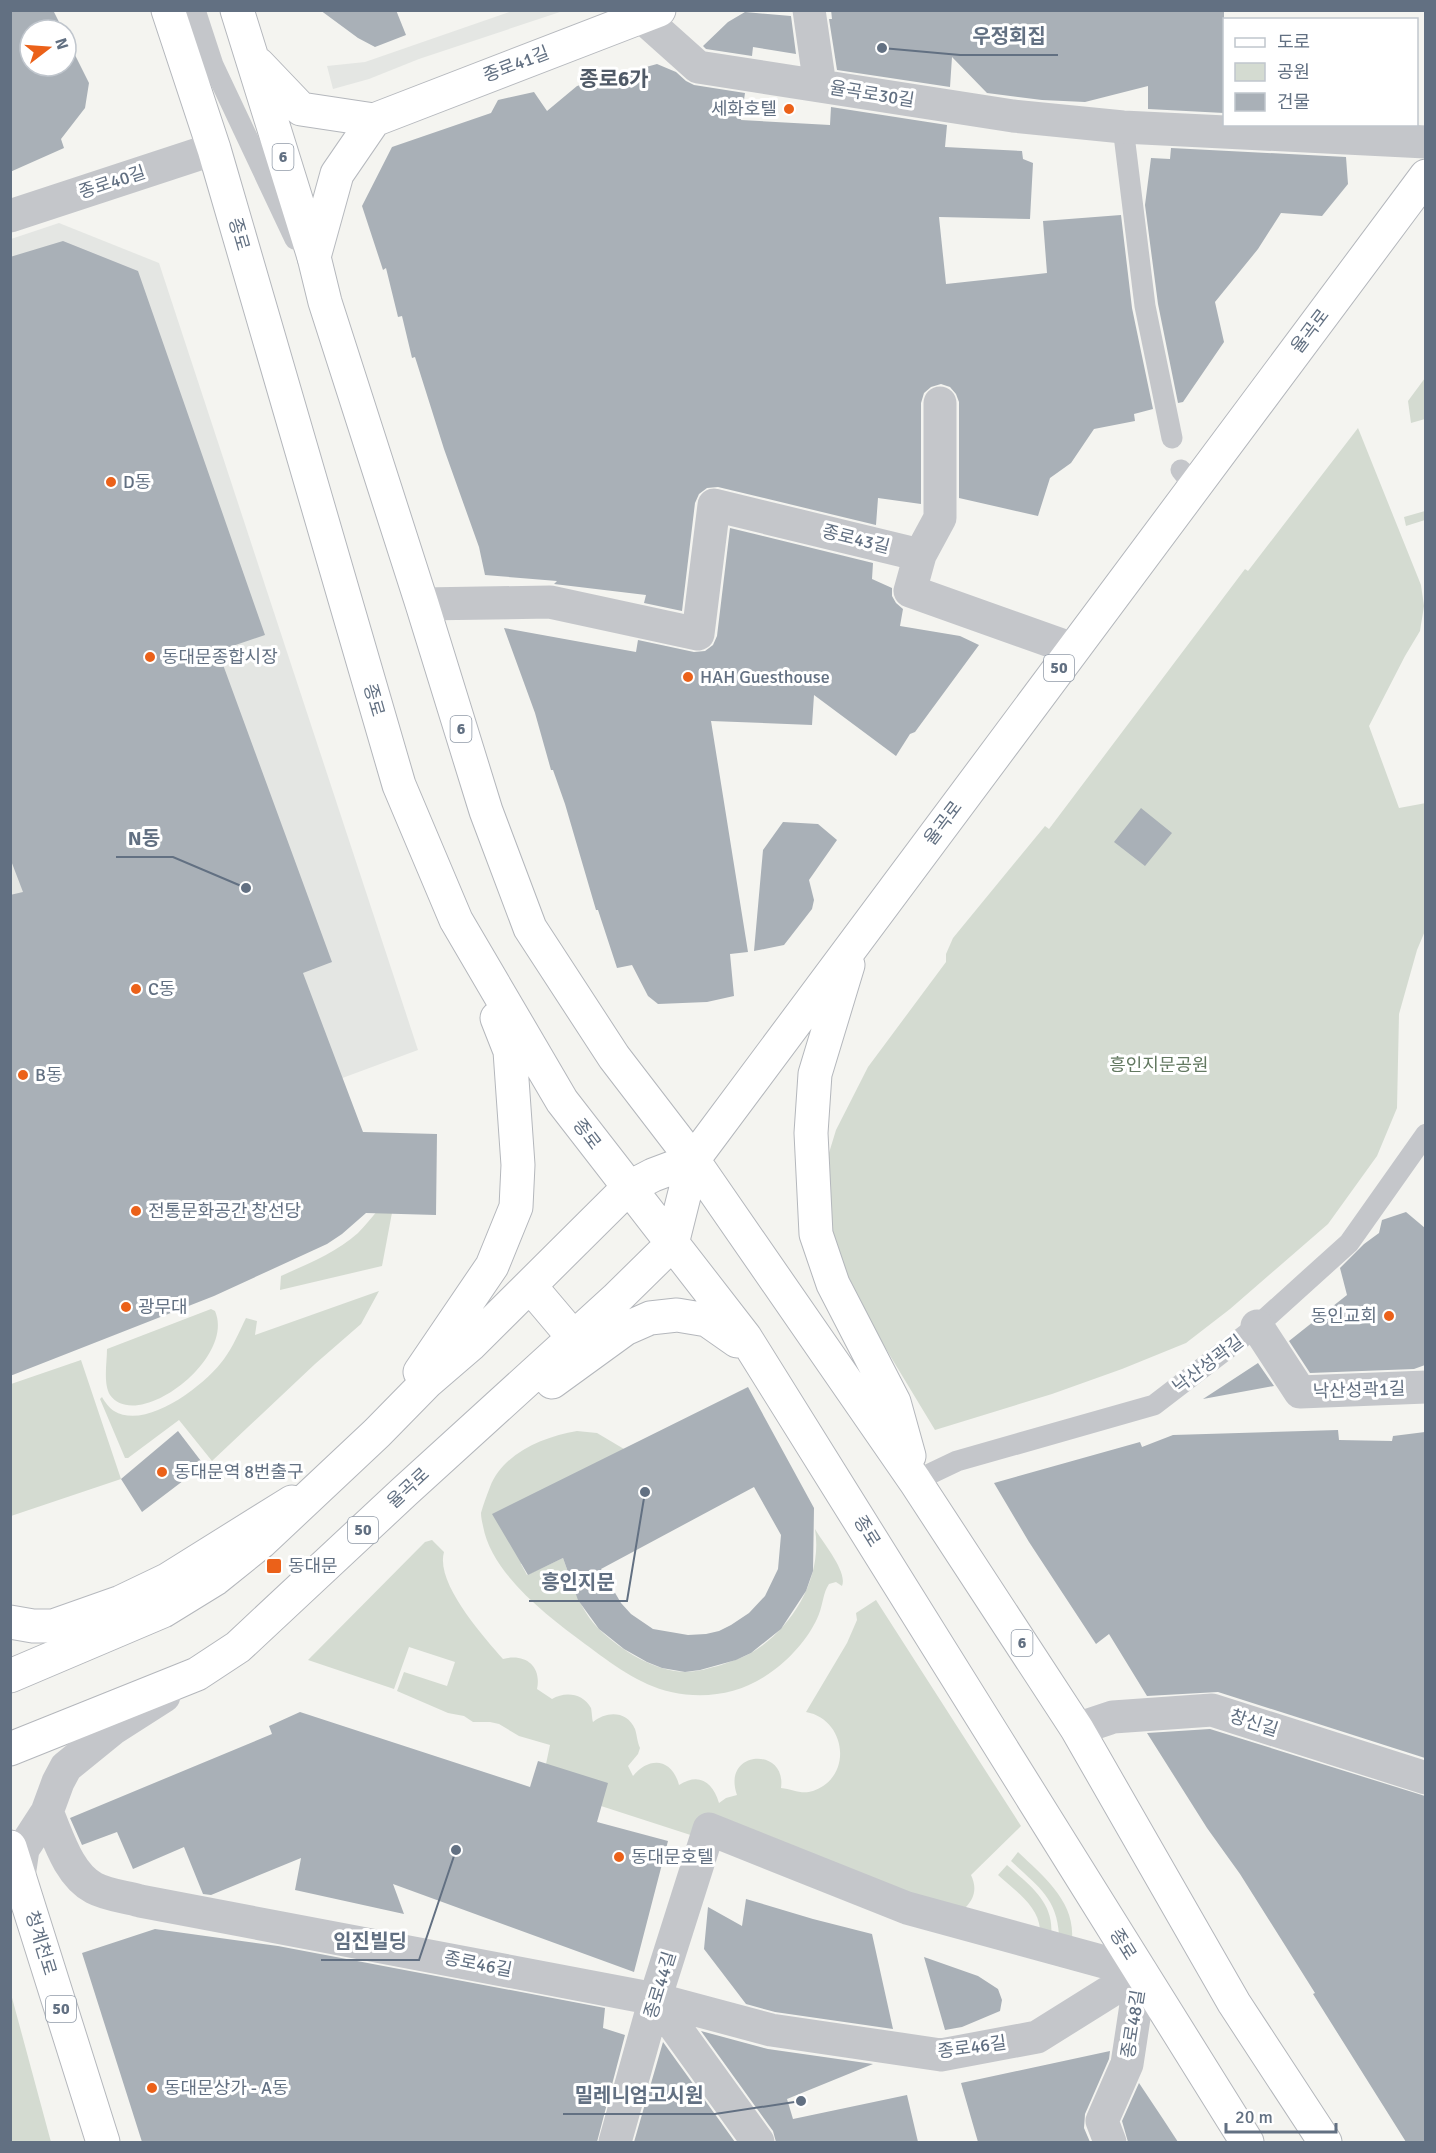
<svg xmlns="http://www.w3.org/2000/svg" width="1436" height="2153" viewBox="0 0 1436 2153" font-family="Signika,'Noto Sans KR',sans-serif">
<rect width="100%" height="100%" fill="#f4f4f0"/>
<!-- built -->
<path fill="#e4e6e3" d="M 515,10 L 563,11 L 419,59 L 369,79 L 333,89 L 327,66 L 365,62 Z
M 59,223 L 159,263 L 418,1050 L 11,1201 L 11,239 Z"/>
<!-- green -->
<path fill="#d4dbd1" d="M 1425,378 L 1425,419 L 1411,423 L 1408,401 Z
M 1358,428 L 1421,585 L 1424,606 L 1420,631 L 1405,656 L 1369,726 L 1399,808 L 1426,803 L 1425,931 L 1417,950 L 1399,1014 L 1397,1108 L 1377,1156 L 1328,1224 L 1230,1309 L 1186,1343 L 1122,1369 L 1052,1394 L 935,1430 L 880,1339 L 832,1244 L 825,1166 L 836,1130 L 868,1067 L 946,962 L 946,954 L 953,938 L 1045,826 L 1049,829 L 1245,569 L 1248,571 Z
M 1425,511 L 1425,520 L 1406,526 L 1404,517 Z
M 397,1186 L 382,1266 L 280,1290 L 281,1276 C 307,1264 336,1253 358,1233 C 372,1219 384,1201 397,1186 Z
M 379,1291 L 361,1324 L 315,1364 L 212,1461 L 179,1420 L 128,1458 L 125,1458 L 100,1399 L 102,1397 C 105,1402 109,1408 114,1411 C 147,1431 206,1384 224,1359 C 233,1347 239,1332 246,1318 L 257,1321 L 255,1335 Z
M 211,1309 L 215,1311 C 236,1359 137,1433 110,1395 C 103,1383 107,1363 107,1349 Z
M 81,1360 L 121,1479 L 11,1516 L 11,1384 Z
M 577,1431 L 597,1433 L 624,1449 L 521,1564 L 527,1575 L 563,1558 C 572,1583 580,1611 600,1630 C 622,1651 654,1671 685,1672 C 697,1672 710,1668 721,1665 C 731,1661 742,1658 751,1653 C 792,1629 823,1578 815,1529 C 823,1543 848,1572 842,1586 L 836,1582 L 829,1584 C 823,1593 823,1604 819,1614 C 811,1635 792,1657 774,1670 C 744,1693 708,1700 671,1692 C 639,1685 611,1663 585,1644 C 548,1616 492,1575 483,1526 C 482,1522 481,1517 481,1513 C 483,1505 487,1495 490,1487 C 503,1453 543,1437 577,1431 Z
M 432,1540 L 444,1552 C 435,1583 484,1637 503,1659 C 525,1653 542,1666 537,1689 L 552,1699 C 565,1691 583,1693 591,1708 C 592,1713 592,1719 593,1722 C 606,1711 627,1710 635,1729 C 637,1735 637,1741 640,1748 L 638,1754 L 628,1766 L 633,1776 C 649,1756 672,1758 679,1785 C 699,1772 713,1782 719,1803 L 726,1798 L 737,1795 C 721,1750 787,1746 781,1788 C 793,1789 801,1795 813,1791 C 854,1777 846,1719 806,1712 L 847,1643 L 857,1620 L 856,1613 L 876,1600 L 1021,1826 L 971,1875 C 977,1888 975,1898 965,1908 L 706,1840 L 601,1806 L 546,1764 L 550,1745 L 519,1736 L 499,1724 L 490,1722 L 473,1722 L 464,1716 L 448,1713 L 397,1691 L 404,1672 L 447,1686 L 455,1662 L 409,1647 L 394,1689 L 308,1660 L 425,1542 Z
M 1018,1852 C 1043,1876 1075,1901 1072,1939 L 1059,1935 C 1057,1897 1036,1885 1011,1861 Z
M 1007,1865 C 1029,1885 1055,1902 1051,1936 L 1040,1929 C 1038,1905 1014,1890 998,1875 Z
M 10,1991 L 11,1994 L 51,2142 L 11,2142 Z"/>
<!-- building -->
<path fill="#a9b0b7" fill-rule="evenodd" d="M 10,10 L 53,10 L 63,30 L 30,30 L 30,66 L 66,66 L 66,37 L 89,83 L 85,108 L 61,139 L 64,148 L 10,172 Z
M 320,10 L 396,10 L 406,35 L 375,47 L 358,38 Z
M 831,10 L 1224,10 L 1224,113 L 1148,109 L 1148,86 L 1085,102 L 1042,100 L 987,93 L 952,57 L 950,87 L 837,70 L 829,19 L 832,19 Z
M 745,12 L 791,16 L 796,54 L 753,47 L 752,56 L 706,49 L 703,46 L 728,22 Z
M 657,64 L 676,72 L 686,81 L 694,85 L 745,93 L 741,120 L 830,125 L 831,107 L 947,125 L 945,147 L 1022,151 L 1023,159 L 1033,163 L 1030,219 L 939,217 L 946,284 L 1047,273 L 1043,221 L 1121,215 L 1132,308 L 1153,409 L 1134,414 L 1135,421 L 1094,429 L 1071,463 L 1050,478 L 1038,516 L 959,498 L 959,402 L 956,394 L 950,387 L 941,384 L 931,387 L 924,393 L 921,403 L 921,504 L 878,498 L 876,525 L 718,487 L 707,488 L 699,494 L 695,503 L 682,611 L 644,603 L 646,595 L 554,584 L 557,581 L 485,575 L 479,547 L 444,449 L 415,357 L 412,358 L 402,316 L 398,317 L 386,268 L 383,270 L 362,206 L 392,147 L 491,113 L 498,100 L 534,92 L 547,111 L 577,86 Z
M 1171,148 L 1346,157 L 1348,184 L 1322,216 L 1281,213 L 1258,249 L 1215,302 L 1224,342 L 1183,402 L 1178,403 L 1158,304 L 1145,205 L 1151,158 L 1170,159 Z
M 63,241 L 138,271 L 265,635 L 218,651 L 332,962 L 303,973 L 363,1132 L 437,1134 L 436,1215 L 366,1213 L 342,1234 L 327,1244 L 214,1296 L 10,1376 L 10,895 L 23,892 L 10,858 L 10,257 Z
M 730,528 L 873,563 L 872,579 L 892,588 L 892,596 L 896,603 L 903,609 L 900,626 L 960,636 L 979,645 L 915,732 L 910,734 L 896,756 L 814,695 L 812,725 L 711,721 L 748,952 L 730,954 L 734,996 L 707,1002 L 658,1004 L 648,996 L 632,965 L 617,968 L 598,910 L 596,910 L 565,804 L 553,770 L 551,770 L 535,713 L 504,628 L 636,652 L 638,640 L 694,652 L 705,651 L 713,645 L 717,636 Z
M 1141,808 L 1172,833 L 1145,866 L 1114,842 Z
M 783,822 L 818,824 L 837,840 L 809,880 L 814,900 L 812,909 L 784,945 L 754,951 L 763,850 Z
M 1406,1212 L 1425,1228 L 1425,1365 L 1414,1369 L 1310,1373 L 1289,1341 L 1347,1295 L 1340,1268 L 1364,1244 L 1379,1233 L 1382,1220 Z
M 1258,1363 L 1274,1386 L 1203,1399 Z
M 748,1387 L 814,1508 L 813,1571 L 806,1591 L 781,1629 L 751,1653 L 736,1660 L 700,1670 L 685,1672 L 662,1668 L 647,1662 L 624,1649 L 599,1629 L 578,1600 L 563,1558 L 528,1575 L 492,1514 ZM 754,1487 L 781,1535 L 778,1569 L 765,1596 L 749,1613 L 731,1625 L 719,1631 L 706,1634 L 688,1635 L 653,1629 L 631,1614 L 621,1603 L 601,1569 Z
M 1338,1430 L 1339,1440 L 1392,1441 L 1393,1436 L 1425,1432 L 1425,1758 L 1218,1692 L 1147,1696 L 1109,1634 L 1096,1644 L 1029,1542 L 994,1483 L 1140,1442 L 1142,1447 L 1173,1435 Z
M 178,1431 L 204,1465 L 142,1512 L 121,1479 Z
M 300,1712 L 530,1787 L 538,1761 L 608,1783 L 597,1822 L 668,1841 L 634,1972 L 393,1884 L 404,1914 L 295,1890 L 301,1858 L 211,1895 L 203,1894 L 184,1847 L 133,1869 L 117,1832 L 82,1845 L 70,1818 L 272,1734 L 269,1726 Z
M 1210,1729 L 1425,1796 L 1425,2142 L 1406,2142 L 1313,1994 L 1315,1993 L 1240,1874 L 1207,1828 L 1147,1733 Z
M 746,1899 L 813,1919 L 872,1934 L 893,2029 L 775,2012 L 746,2004 L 704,1949 L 708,1907 L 742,1926 Z
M 155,1929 L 278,1946 L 605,2008 L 603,2028 L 625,2035 L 597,2142 L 142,2142 L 82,1953 Z
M 924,1957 L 978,1976 L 998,1989 L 1002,2000 L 1000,2011 L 962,2027 L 945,2030 Z
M 701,2031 L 768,2049 L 873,2064 L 787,2099 L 793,2119 L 907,2095 L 918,2142 L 776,2142 L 773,2131 Z
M 663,2042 L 735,2142 L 634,2142 Z
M 1110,2051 L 1109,2059 L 1085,2114 L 1084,2128 L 1090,2142 L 978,2142 L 961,2083 Z
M 1139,2083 L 1163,2119 L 1178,2142 L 1128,2142 L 1122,2121 Z"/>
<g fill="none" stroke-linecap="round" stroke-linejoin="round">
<defs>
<path id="secondary" d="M 314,257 L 337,174 L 374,120 L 659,10
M 10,1622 L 33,1626 L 53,1626 L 121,1602 L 167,1580 L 292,1502"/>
<path id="primary" d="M 168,10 L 214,149 L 399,785 L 456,920 L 562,1101 L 745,1337 L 1247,2142
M 237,10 L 314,257 L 325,302 L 422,604 L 486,811 L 530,928 L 614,1057 L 693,1160 L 915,1481 L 1077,1729 L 1234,2003 L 1325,2142
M 258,64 L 301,109 L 374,120
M 848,965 L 815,1074 L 811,1133 L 816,1234 L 833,1284 L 894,1402 L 909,1456
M 530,1286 L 574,1338
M 420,1372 L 492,1266 L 516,1207 L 518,1165 L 510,1051 L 497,1018
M 552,1382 L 625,1329 L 650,1318 L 677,1315 L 707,1320 L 737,1341
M 10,1676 L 163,1611 L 215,1579 L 261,1542 L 377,1433 L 427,1382 L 470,1345 L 628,1188 L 653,1175 L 693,1160
M 10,1749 L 197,1674 L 238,1647 L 404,1492 L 616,1299 L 672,1244 L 693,1160 L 1426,176
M 10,1847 L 103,2142"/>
</defs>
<!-- secondary casing -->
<use href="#secondary" stroke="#b6b9be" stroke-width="35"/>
<!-- primary casing -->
<use href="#primary" stroke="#b4b7bc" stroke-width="35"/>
<!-- lane -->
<path stroke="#c4c6ca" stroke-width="21" d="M 195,10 L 213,65 L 295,239
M 1123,127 L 1145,306 L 1172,438
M 1181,470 L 1194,486
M 915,1481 L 957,1461 L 1154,1405 L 1257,1326 L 1349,1243 L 1426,1134"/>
<!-- street -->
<path stroke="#c4c6ca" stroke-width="33" d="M 809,10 L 820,86
M 641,16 L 698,67 L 1013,116 L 1123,127 L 1426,142
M 10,216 L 214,149
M 920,555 L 940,518 L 940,403
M 422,604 L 550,602 L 698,634 L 714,505 L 920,555 L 910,591 L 1073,649
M 1257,1326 L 1300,1392 L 1426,1387
M 164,1696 L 114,1728 L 66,1767 L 58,1782 L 47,1812 C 58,1837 68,1874 94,1888 C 107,1895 126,1897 140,1901 L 655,1999 L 771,2030 L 941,2055 L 1037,2037 L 1141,1972
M 1077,1729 L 1113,1717 L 1212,1710 L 1426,1778
M 19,1876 L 23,1849 L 47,1812
M 655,1999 L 758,2142
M 615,2142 L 655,1999 L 709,1829 L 907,1908 L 1141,1972
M 1110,2142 L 1102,2121 L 1127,2064 L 1141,1972"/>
<!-- secondary -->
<use href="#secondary" stroke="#fff" stroke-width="33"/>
<!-- primary -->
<use href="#primary" stroke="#fff" stroke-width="33"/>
</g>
<!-- markers -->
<g fill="#eb6119" stroke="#fff" stroke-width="2">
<circle cx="789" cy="109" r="6"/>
<circle cx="111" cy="482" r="6"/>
<circle cx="150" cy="657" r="6"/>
<circle cx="688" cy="677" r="6"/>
<circle cx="136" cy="989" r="6"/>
<circle cx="23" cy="1075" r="6"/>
<circle cx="136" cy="1211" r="6"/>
<circle cx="126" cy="1307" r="6"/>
<circle cx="1389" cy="1316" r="6"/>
<circle cx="162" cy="1472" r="6"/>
<rect x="266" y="1558" width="16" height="16" rx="3"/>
<circle cx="619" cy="1857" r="6"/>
<circle cx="152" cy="2088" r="6"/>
</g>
<g text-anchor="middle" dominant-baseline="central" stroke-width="6" stroke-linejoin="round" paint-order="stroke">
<!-- shield labels -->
<g fill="#fff" stroke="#919ba8" stroke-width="1.5">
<rect x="272.5" y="144" width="21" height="26" rx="4.5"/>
<rect x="1044" y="655" width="30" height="26" rx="4.5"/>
<rect x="450.5" y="716" width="21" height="26" rx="4.5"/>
<rect x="348" y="1517" width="30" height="26" rx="4.5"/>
<rect x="1011.5" y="1630" width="21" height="26" rx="4.5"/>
<rect x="46" y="1996" width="30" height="26" rx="4.5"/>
</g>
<g font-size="16" font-weight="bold" fill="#627082">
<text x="283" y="157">6</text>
<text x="1059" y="668">50</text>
<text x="461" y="729">6</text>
<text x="363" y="1530">50</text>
<text x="1022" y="1643">6</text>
<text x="61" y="2009">50</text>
</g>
<!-- street labels -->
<g font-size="18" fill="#627082" stroke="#fff">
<text transform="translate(516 64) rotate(-21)">종로41길</text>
<text transform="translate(872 94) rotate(9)">율곡로30길</text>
<text transform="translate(112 182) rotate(-18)">종로40길</text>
<text transform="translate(239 234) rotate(74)">종로</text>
<text transform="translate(1310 331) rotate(-53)">율곡로</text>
<text transform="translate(856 539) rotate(14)">종로43길</text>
<text transform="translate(374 700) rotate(74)">종로</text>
<text transform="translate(943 823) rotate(-53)">율곡로</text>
<text transform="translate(587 1134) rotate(53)">종로</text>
<text transform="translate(1208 1364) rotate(-37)">낙산성곽길</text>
<text transform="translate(1359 1390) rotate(-2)">낙산성곽1길</text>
<text transform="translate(408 1488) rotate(-43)">율곡로</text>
<text transform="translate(867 1531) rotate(58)">종로</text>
<text transform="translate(1254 1723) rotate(18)">창신길</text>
<text transform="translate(41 1943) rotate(73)">청계천로</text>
<text transform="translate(1123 1944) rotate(58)">종로</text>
<text transform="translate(478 1964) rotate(11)">종로46길</text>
<text transform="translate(660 1985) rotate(-73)">종로44길</text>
<text transform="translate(1133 2024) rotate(-81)">종로48길</text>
<text transform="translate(972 2047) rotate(-8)">종로46길</text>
</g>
<!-- poi labels -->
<g font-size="18" fill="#627082" stroke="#fff" text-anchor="start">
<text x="777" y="109" text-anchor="end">세화호텔</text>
<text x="123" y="482">D동</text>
<text x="162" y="657">동대문종합시장</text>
<text x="700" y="677">HAH Guesthouse</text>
<text x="148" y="989">C동</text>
<text x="35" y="1075">B동</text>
<text x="148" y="1211">전통문화공간 창선당</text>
<text x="138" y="1307">광무대</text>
<text x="1377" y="1316" text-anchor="end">동인교회</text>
<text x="174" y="1472">동대문역 8번출구</text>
<text x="288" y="1566">동대문</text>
<text x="631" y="1857">동대문호텔</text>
<text x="164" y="2088">동대문상가 - A동</text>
</g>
<!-- park labels -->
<g font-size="18" fill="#637961" stroke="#fff">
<text x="1159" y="1065">흥인지문공원</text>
</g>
<!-- quarter labels -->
<g font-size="21" font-weight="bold" fill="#505a67" stroke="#fff">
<text x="614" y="79">종로6가</text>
</g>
</g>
<!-- callouts -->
<path fill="none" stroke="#627082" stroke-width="2" d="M882 48L960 55H1058M246 888L173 857H116M645 1492L627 1601H529M456 1850L419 1960H321M801 2101L715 2114H563"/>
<g fill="#627082" stroke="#fff" stroke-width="2">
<circle cx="882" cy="48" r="6"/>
<circle cx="246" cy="888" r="6"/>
<circle cx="645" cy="1492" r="6"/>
<circle cx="456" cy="1850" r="6"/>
<circle cx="801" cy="2101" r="6"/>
</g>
<g font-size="20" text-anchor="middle" font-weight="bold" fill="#627082" stroke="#fff" stroke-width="6" stroke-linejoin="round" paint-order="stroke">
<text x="1009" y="43">우정회집</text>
<text x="144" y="845">N동</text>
<text x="578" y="1589">흥인지문</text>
<text x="370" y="1948">임진빌딩</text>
<text x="639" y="2102">밀레니엄고시원</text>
</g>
<!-- border -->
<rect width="1436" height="2153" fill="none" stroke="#627082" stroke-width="24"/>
<!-- legend -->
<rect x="1223" y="18" width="195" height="108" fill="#ffffff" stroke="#c0c6cd" stroke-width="1.5"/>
<rect x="1235" y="38" width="30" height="9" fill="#ffffff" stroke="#c0c6cd" stroke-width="1.5"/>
<text x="1277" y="48" font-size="18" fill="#627082">도로</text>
<rect x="1235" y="63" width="30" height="18" fill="#d4dbd1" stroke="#c0c6cd" stroke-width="1.5"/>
<text x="1277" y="78" font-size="18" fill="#627082">공원</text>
<rect x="1235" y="93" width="30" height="18" fill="#a9b0b7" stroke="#c0c6cd" stroke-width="1.5"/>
<text x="1277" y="108" font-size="18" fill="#627082">건물</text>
<!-- north arrow -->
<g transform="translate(48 48) rotate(73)"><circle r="28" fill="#ffffff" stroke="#c0c6cd" stroke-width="1.5"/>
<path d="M0-4.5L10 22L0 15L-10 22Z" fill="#eb6119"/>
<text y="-9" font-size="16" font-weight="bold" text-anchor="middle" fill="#627082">N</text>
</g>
<!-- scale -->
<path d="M1226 2123v9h110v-9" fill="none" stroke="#627082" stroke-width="3"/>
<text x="1235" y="2123" font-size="18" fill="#627082" stroke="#ffffff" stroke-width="4.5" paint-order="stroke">20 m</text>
</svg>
